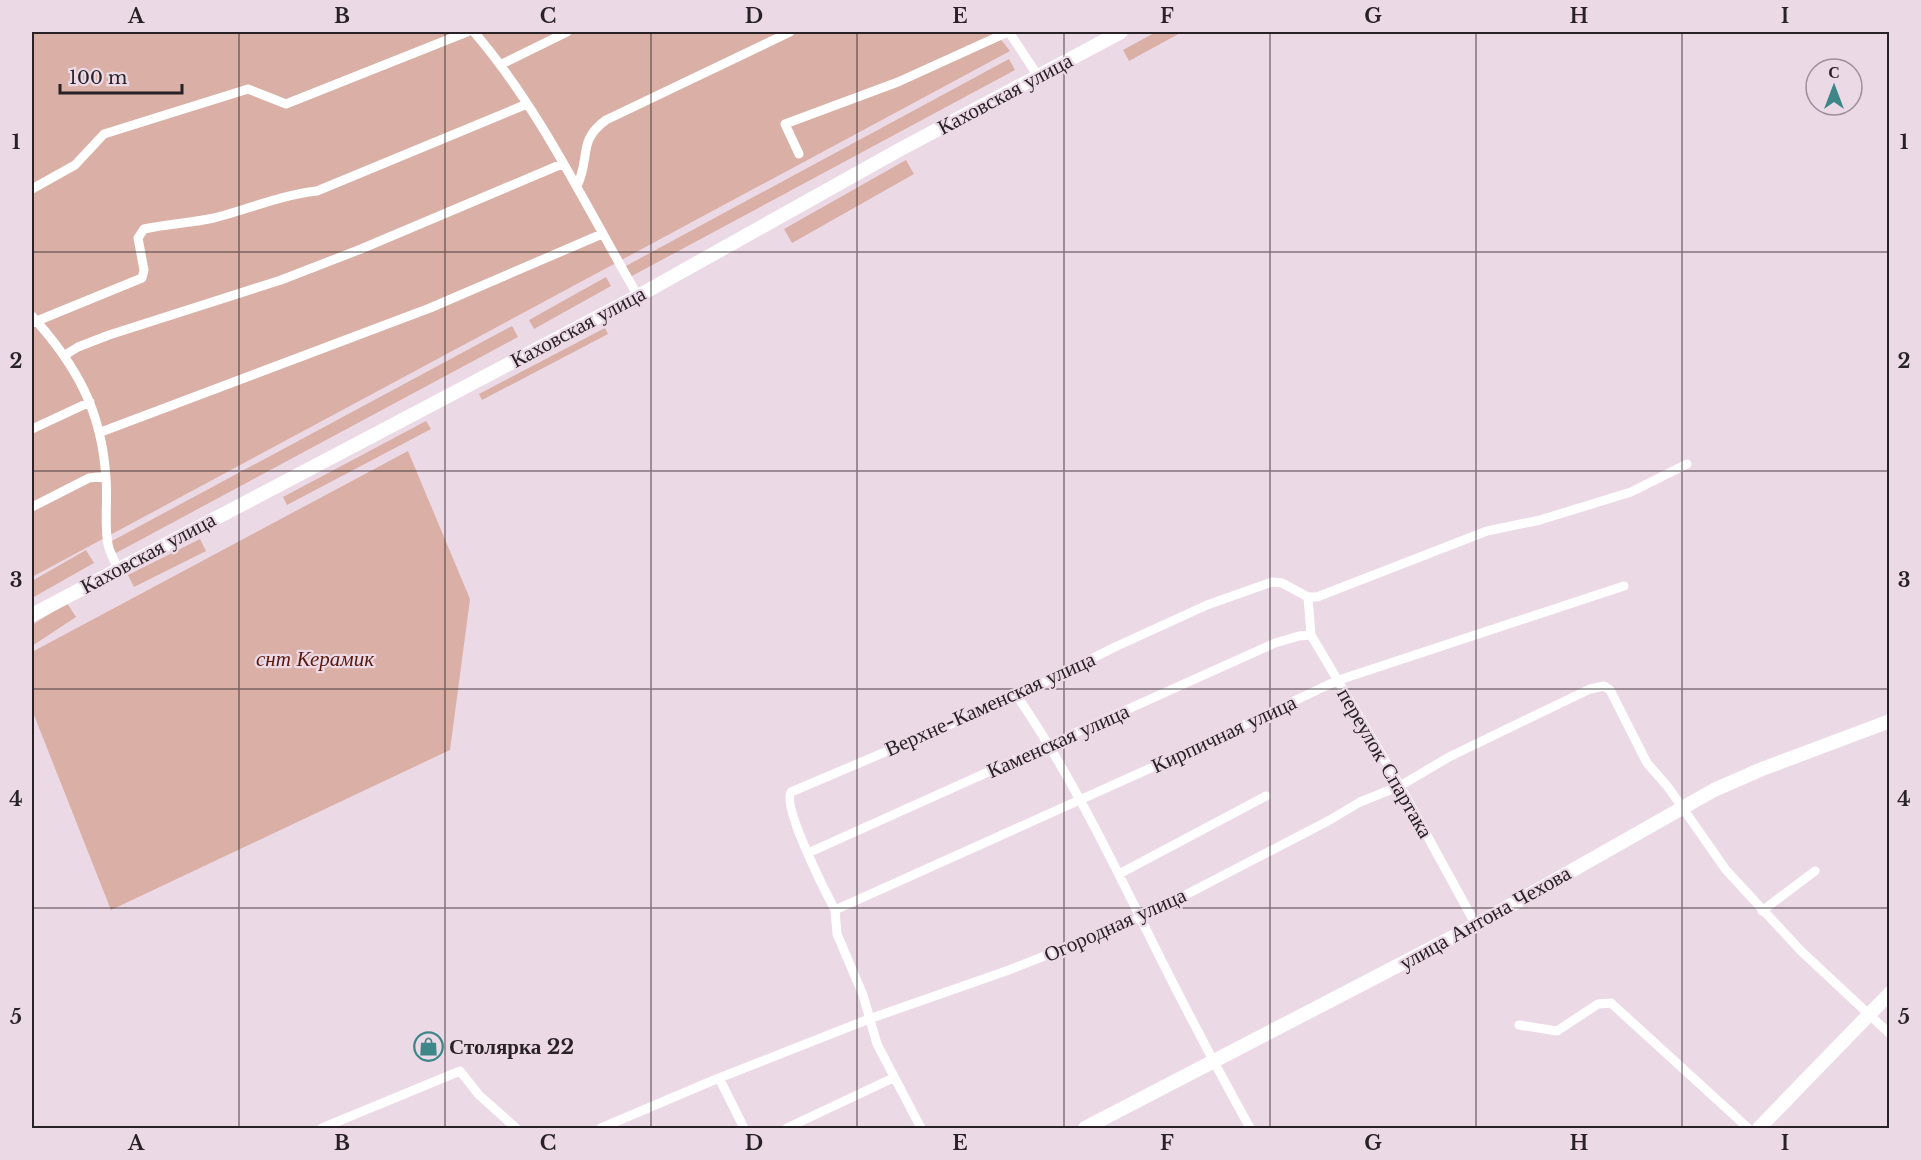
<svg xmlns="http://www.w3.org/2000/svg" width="1921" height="1160" viewBox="0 0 1921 1160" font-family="'Libre Baskerville',serif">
<rect width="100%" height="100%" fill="#ecd9e6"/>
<!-- green -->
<path fill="#daafa5" d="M 32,32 L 995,32 L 1010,51 L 32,577 Z
M 1156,32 L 1182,32 L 1129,61 L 1123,50 Z
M 1009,59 L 1015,70 L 630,277 L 624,267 Z
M 906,160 L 914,174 L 792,243 L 784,229 Z
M 606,277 L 611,286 L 534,329 L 529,320 Z
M 512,326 L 518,337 L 116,553 L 110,542 Z
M 605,328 L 608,334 L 482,400 L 479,394 Z
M 426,421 L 431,429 L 287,505 L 283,497 Z
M 408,451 L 470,599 L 450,750 L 111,910 L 32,710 L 32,652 Z
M 200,539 L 206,551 L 134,587 L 128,575 Z
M 86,550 L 94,563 L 32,598 L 32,581 Z
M 67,603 L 76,617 L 32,646 L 32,625 Z"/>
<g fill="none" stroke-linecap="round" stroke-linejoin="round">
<!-- street -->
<path stroke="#fff" stroke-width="9" d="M 474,32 C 541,110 586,207 638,296
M 1009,32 L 1038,76
M 502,64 L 567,32
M 799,154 L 785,124 L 898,82 L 1008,32
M 577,186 C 591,157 577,141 606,120 L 790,32
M 32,189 L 75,165 L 104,134 L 248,89 L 286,104 L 467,32
M 32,316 C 77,366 102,411 106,479 C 108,500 104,524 108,544 C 109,552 115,561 118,569
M 32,323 L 142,278 L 144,270 L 138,238 L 144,229 C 167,224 191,223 214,218 C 249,209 281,195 317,191 L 527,104
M 65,355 L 78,347 L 109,335 L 281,280 L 361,249 L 562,164
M 32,429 L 90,402
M 101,432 L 430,308 L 602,234
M 32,507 L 89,478 L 106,476
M 1308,597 L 1317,597 L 1487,531 L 1540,520 L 1631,492 L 1687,464
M 1308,597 L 1311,635 L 1400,786 L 1476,925
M 1017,696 C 1065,766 1103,842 1141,919 C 1175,989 1212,1059 1250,1128
M 808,853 L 1275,643 L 1299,636 L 1311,635
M 1119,874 L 1266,796
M 835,910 L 1202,745 L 1336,681 L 1624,586
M 835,910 C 826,893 782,807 791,792 L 1017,696 L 1115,647 L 1207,605 L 1272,582 L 1282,583 L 1308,597
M 835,910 L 837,934 L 863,995 L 877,1044 L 921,1128
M 1762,911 L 1815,871
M 1519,1025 L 1557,1031 L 1598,1004 L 1611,1003 L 1748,1128
M 719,1078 L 744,1128
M 322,1128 L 460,1071 L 479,1095 L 516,1128
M 601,1128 L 714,1080 L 869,1019 L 1009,970 L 1141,918 L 1328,821 L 1360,802 L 1400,786 L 1449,757 L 1590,689 L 1604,686 L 1610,690 L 1647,763 L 1668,787 L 1726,870 L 1801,951 L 1890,1034
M 787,1128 L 893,1078"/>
<!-- secondary -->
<path stroke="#fff" stroke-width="14" d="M 32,615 L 638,296 L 899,150 L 1121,32
M 1085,1128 L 1476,925 L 1714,790 L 1762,769 L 1890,721
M 1759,1128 L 1890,993"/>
</g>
<!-- grid -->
<path fill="none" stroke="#282125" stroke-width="1.5" stroke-opacity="0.55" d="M 239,32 L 239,1128M 445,32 L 445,1128M 651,32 L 651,1128M 857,32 L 857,1128M 1064,32 L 1064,1128M 1270,32 L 1270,1128M 1476,32 L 1476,1128M 1682,32 L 1682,1128M 32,252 L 1890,252M 32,471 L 1890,471M 32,689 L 1890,689M 32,908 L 1890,908"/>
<!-- icons -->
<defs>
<symbol id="shop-ring" viewBox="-11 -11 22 22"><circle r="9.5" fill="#ecd9e6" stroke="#3e8789" stroke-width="1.5"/><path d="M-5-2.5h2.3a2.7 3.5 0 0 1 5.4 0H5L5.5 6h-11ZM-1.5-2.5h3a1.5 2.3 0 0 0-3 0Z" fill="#3e8789"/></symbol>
</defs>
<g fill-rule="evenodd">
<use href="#shop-ring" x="412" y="1030" width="33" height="33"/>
</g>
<g text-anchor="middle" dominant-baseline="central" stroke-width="4.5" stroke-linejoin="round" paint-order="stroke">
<!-- street labels -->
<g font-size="21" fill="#282125" stroke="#ecd9e6">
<text transform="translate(1005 94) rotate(-28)">Каховская улица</text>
<text transform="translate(578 327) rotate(-28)">Каховская улица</text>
<text transform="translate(148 553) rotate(-28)">Каховская улица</text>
<text transform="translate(990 704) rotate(-24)">Верхне-Каменская улица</text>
<text transform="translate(1224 734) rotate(-25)">Кирпичная улица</text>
<text transform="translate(1058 741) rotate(-24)">Каменская улица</text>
<text transform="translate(1385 763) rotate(60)">переулок Спартака</text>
<text transform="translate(1485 918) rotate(-29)">улица Антона Чехова</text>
<text transform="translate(1115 925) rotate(-24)">Огородная улица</text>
</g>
<!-- park labels -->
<g font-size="21" font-style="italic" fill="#59180b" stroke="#ecd9e6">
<text x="315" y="659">снт Керамик</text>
</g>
<!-- poi labels -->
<g font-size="21" font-weight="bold" fill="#282125" stroke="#ecd9e6" text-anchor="start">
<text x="449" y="1047">Столярка 22</text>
</g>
</g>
<!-- border -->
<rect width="1921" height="1160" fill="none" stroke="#ecd9e6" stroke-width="66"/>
<!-- north arrow -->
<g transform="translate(1834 87)"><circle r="28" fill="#ecd9e6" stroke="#9e8f99" stroke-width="1.5"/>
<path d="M0-4.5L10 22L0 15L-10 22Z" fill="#3e8789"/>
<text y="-9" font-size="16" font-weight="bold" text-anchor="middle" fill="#282125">С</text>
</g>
<!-- scale -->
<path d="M60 84v9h122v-9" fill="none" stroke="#282125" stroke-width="3"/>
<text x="69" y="84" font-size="18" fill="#282125" stroke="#ecd9e6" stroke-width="4.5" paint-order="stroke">100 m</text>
<rect x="33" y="33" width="1855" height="1094" fill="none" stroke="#282125" stroke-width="2"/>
<g font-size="20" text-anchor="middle" font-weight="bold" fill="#282125">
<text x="136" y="23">A</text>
<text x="342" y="23">B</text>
<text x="548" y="23">C</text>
<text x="754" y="23">D</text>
<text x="960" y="23">E</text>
<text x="1167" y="23">F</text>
<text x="1373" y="23">G</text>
<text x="1579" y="23">H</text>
<text x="1785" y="23">I</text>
<text x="16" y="149">1</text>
<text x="1904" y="149">1</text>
<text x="16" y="368">2</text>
<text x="1904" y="368">2</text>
<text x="16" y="587">3</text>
<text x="1904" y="587">3</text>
<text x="16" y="806">4</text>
<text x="1904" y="806">4</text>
<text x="16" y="1024">5</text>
<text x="1904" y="1024">5</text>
<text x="136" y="1150">A</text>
<text x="342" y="1150">B</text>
<text x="548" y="1150">C</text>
<text x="754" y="1150">D</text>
<text x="960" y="1150">E</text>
<text x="1167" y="1150">F</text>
<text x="1373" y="1150">G</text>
<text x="1579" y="1150">H</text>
<text x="1785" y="1150">I</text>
</g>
</svg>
